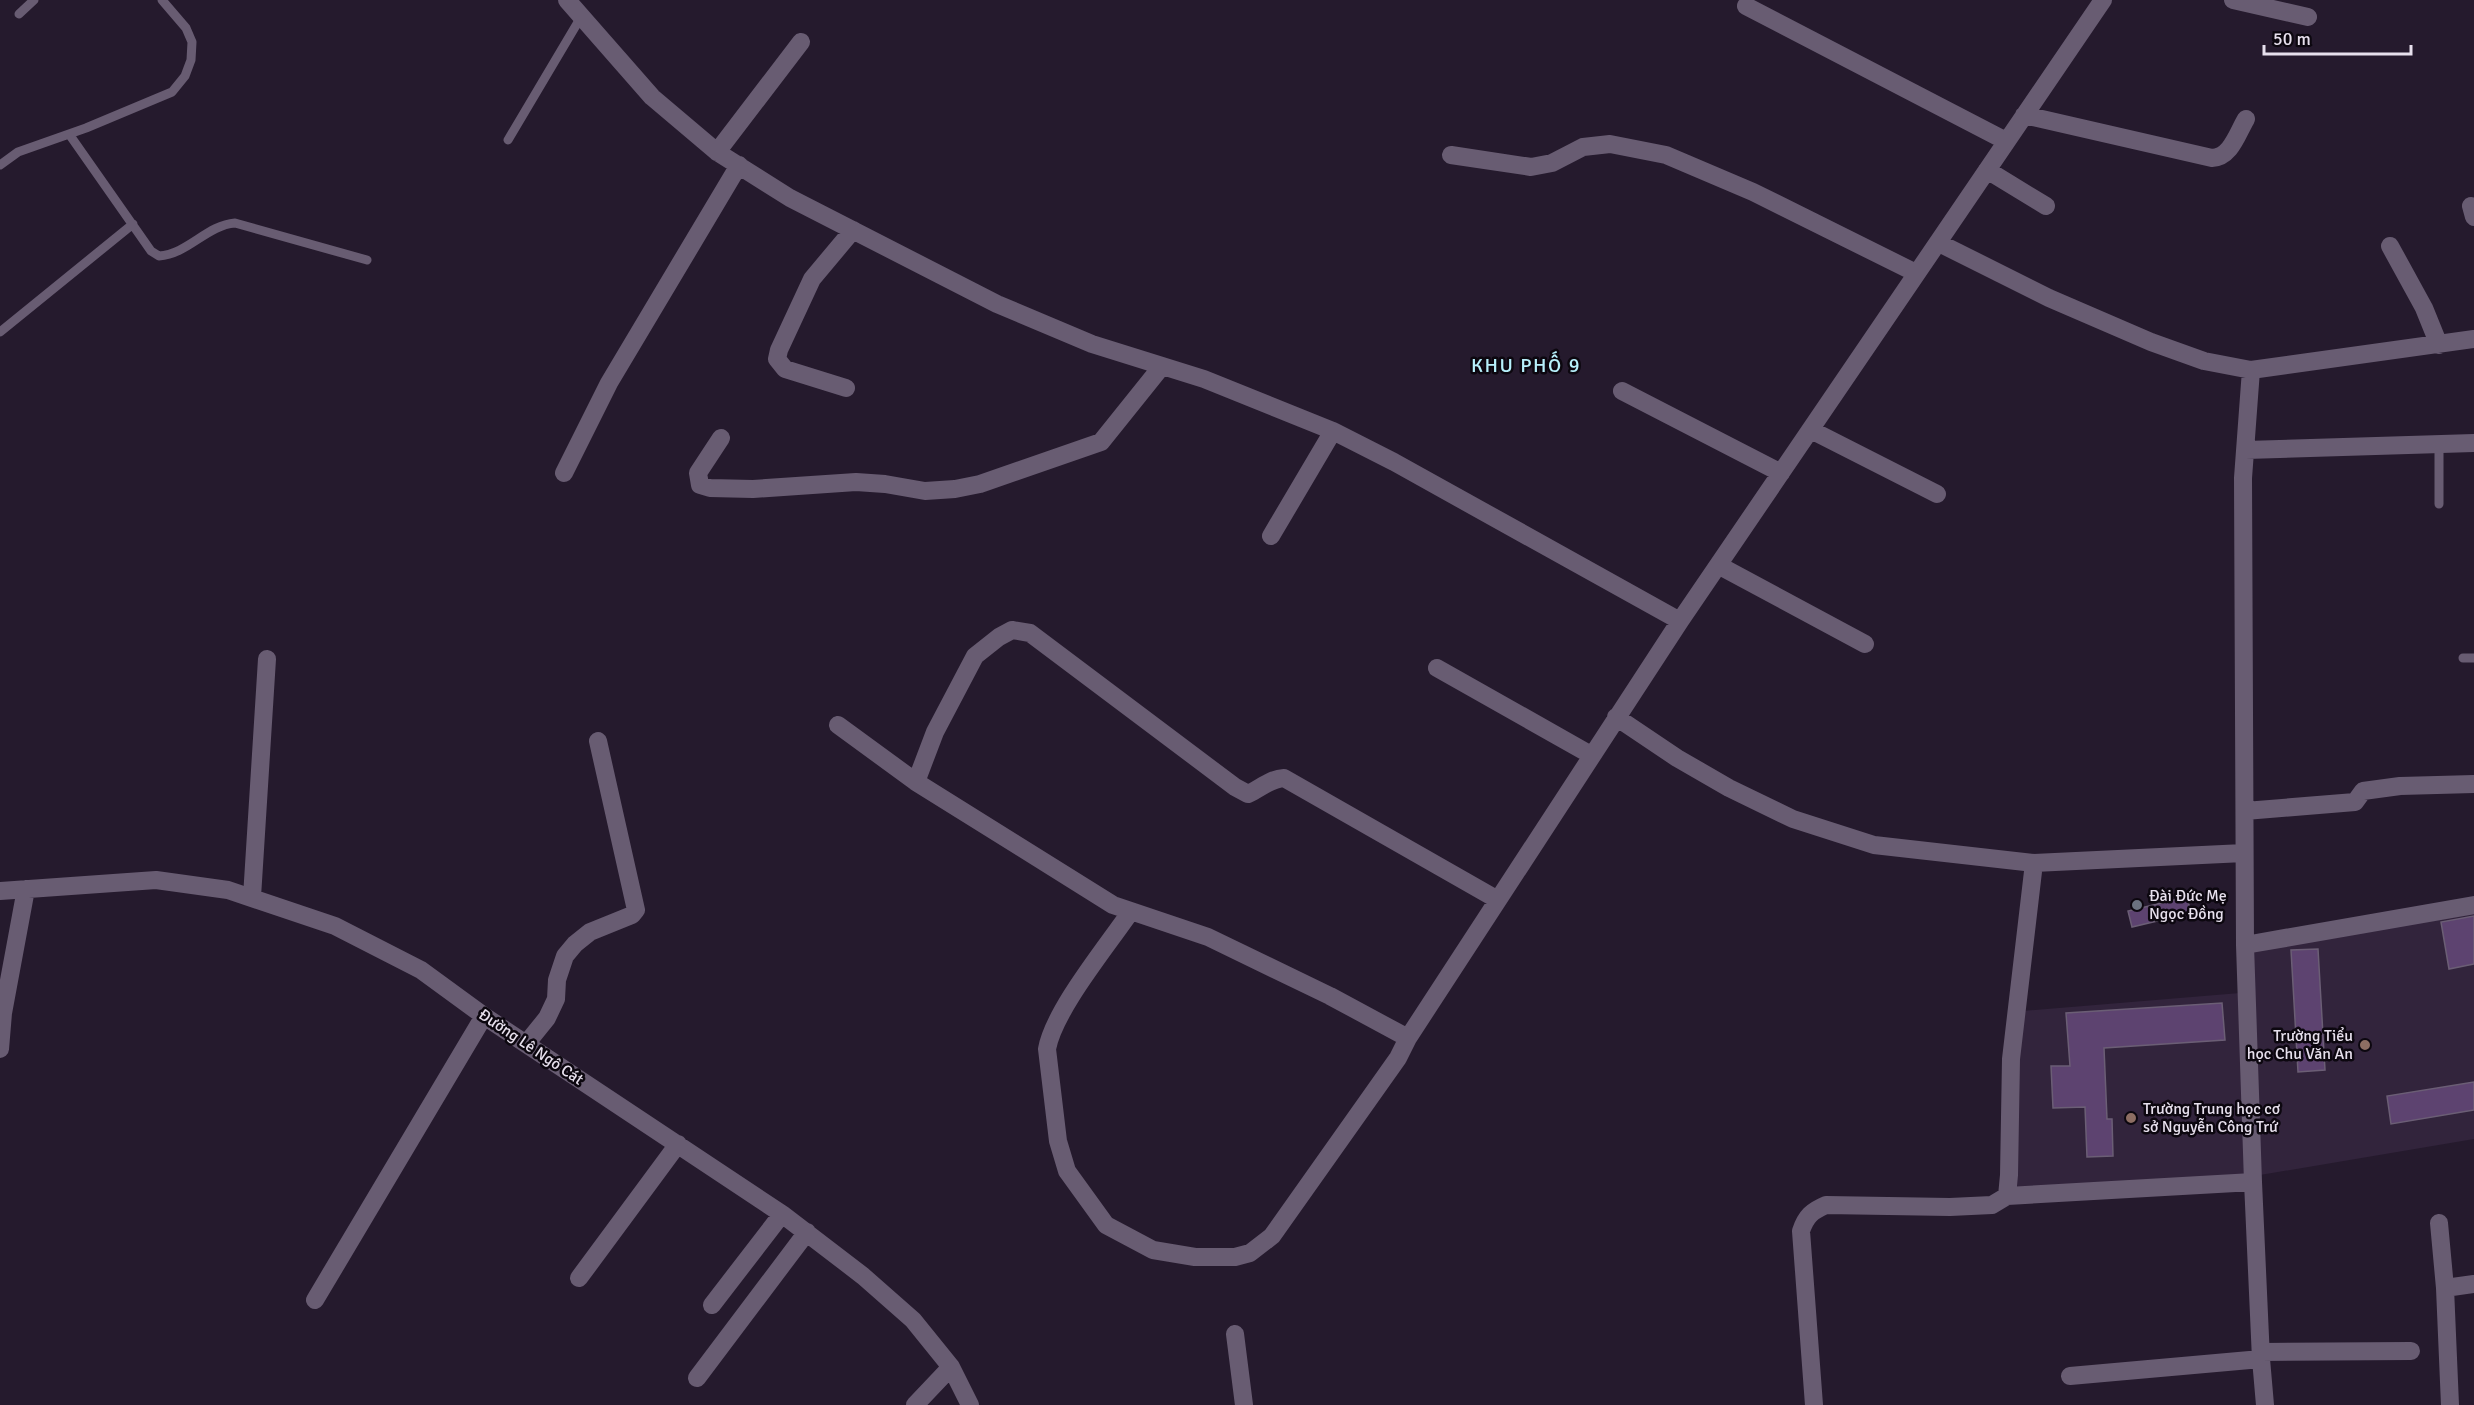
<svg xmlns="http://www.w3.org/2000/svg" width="2474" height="1405" viewBox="0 0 2474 1405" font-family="Signika,sans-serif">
<rect width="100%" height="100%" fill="#251a2d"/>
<!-- built -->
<path fill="#32243c" d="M 2474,912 L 2474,1139 L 2260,1175 L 2252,950 Z
M 2240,993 L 2247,1175 L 2015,1187 L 2017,1062 L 2023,1011 Z"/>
<!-- building -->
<path fill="#5d4370" stroke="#6b5e75" stroke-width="1.5" d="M 2187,897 L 2191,913 L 2132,927 L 2128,911 Z
M 2474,916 L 2474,964 L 2449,969 L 2441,922 Z
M 2318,949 L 2325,1070 L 2298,1072 L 2291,950 Z
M 2222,1003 L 2225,1040 L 2104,1048 L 2107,1119 L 2112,1119 L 2113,1156 L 2087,1157 L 2085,1107 L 2053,1108 L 2051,1066 L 2070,1066 L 2066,1013 Z
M 2474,1082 L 2474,1110 L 2391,1124 L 2387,1096 Z"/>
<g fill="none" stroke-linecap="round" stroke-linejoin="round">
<!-- service -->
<path stroke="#685c72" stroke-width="9" d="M 19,14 L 34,0
M 69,134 L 151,251 L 159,256 C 188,254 207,225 235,223 L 367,260
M 508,140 L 581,17
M 0,165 L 18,152 L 86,128 L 172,92 L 185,76 L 191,60 L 192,42 L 186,28 L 162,0
M 0,332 L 133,224
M 2439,504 L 2439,444
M 2463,658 L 2474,658"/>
<!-- minor -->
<path stroke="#685c72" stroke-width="18" d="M 567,0 L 652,97 L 717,152 L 790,198 L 997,304 L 1092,344 L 1204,379 L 1333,431 L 1394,462 L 1680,621
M 2233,0 L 2308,17
M 1746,6 L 2006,141
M 2024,115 L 2212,158 C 2231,157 2237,134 2246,119
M 717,152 L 801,42
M 1451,155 L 1531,167 L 1552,163 L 1583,147 L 1610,144 L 1666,155 L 1753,192 L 1916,273
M 1987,170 L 2046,206
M 2471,206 L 2474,217
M 1939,243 L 2049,298 L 2151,342 L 2204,361 L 2251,370 L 2474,339
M 2390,246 L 2424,308 L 2439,345
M 2251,370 L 2243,478 L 2245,945 L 2253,1182 L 2261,1359 L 2265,1405
M 846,388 L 785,369 L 777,359 L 779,350 L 812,279 L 853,230
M 1622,391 L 1781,473
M 1811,430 L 1937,494
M 721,438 L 698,473 L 700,485 L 710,488 L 753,489 L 856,482 L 885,484 L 925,491 L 955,489 L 980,484 L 1101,442 L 1162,366
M 2246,450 L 2474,443
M 564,473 L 609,383 L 739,165
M 1271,536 L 1333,431
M 1718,565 L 1865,644
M 1437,668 L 1591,755
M 1616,717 L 1677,758 L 1729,788 L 1793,819 L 1874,845 L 2034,863 L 2244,853
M 838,725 L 916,782 L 1113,905 L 1208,937 L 1330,996 L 1408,1038
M 916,782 L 935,732 L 975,656 L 999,637 L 1012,630 L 1030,633 L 1235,787 L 1248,794 C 1261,788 1270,779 1284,778 L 1498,900
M 2245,811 L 2355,802 L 2363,791 L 2400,786 L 2474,784
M 0,891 L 156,880 L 228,890 L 335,926 L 421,970 L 484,1016 L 782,1214 L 863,1276 L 913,1320 L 951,1367 L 970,1405
M 252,897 L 267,659
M 1131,911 C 1108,945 1054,1010 1047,1049 L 1058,1141 L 1067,1171 L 1106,1225 L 1153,1250 L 1195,1257 L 1235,1257 L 1250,1253 L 1272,1236 L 1398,1058 L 1408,1038 L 1680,621 L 2103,0
M 2245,945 L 2474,905
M 526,1044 L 547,1018 L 556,999 L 557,980 L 565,956 L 575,944 L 590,932 L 632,915 L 636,910 L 598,741
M 0,1049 L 3,1013 L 26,889
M 2007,1196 L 2253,1182
M 2439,1223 L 2445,1288
M 579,1278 L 678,1144
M 315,1300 L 484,1016
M 712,1305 L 782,1214
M 1235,1334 L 1244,1405
M 2261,1352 L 2411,1351
M 2070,1376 L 2261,1359
M 697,1378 L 807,1232
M 915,1405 L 951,1367
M 1814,1405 L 1801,1231 C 1806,1216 1812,1211 1826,1205 L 1950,1207 L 1992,1205 L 2007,1196 L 2009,1175 L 2011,1059 L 2034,863
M 2450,1405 L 2445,1288 L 2474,1284"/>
</g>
<!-- markers -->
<circle fill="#6b7280" stroke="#0c070f" stroke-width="2" cx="2137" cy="905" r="6"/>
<g fill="#8d6e63" stroke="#0c070f" stroke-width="2">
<circle cx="2365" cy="1045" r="6"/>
<circle cx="2131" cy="1118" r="6"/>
</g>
<g text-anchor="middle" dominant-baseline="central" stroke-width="5" stroke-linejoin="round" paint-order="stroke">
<!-- poi labels -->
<g font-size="16" fill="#e7e0ed" stroke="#0c070f" text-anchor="start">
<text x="2149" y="896">Đài Đức Mẹ<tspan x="2149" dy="18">Ngọc Đồng</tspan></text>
<text x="2353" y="1036" text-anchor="end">Trường Tiểu<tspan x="2353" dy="18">học Chu Văn An</tspan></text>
<text x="2143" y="1109">Trường Trung học cơ<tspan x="2143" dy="18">sở Nguyễn Công Trứ</tspan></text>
</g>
<!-- street labels -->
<g font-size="16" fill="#e7e0ed" stroke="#0c070f">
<text transform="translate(531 1047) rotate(34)">Đường Lê Ngô Cát</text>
</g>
<!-- quarter labels -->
<g font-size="20" letter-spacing="1.5" fill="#b7f0fb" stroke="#0c070f">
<text x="1526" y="365">KHU PHỐ 9</text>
</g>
</g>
<!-- scale -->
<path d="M2264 45v9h147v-9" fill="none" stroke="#e7e0ed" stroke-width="3"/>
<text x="2273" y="45" font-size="18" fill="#e7e0ed" stroke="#0c070f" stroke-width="4.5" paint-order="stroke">50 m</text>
</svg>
